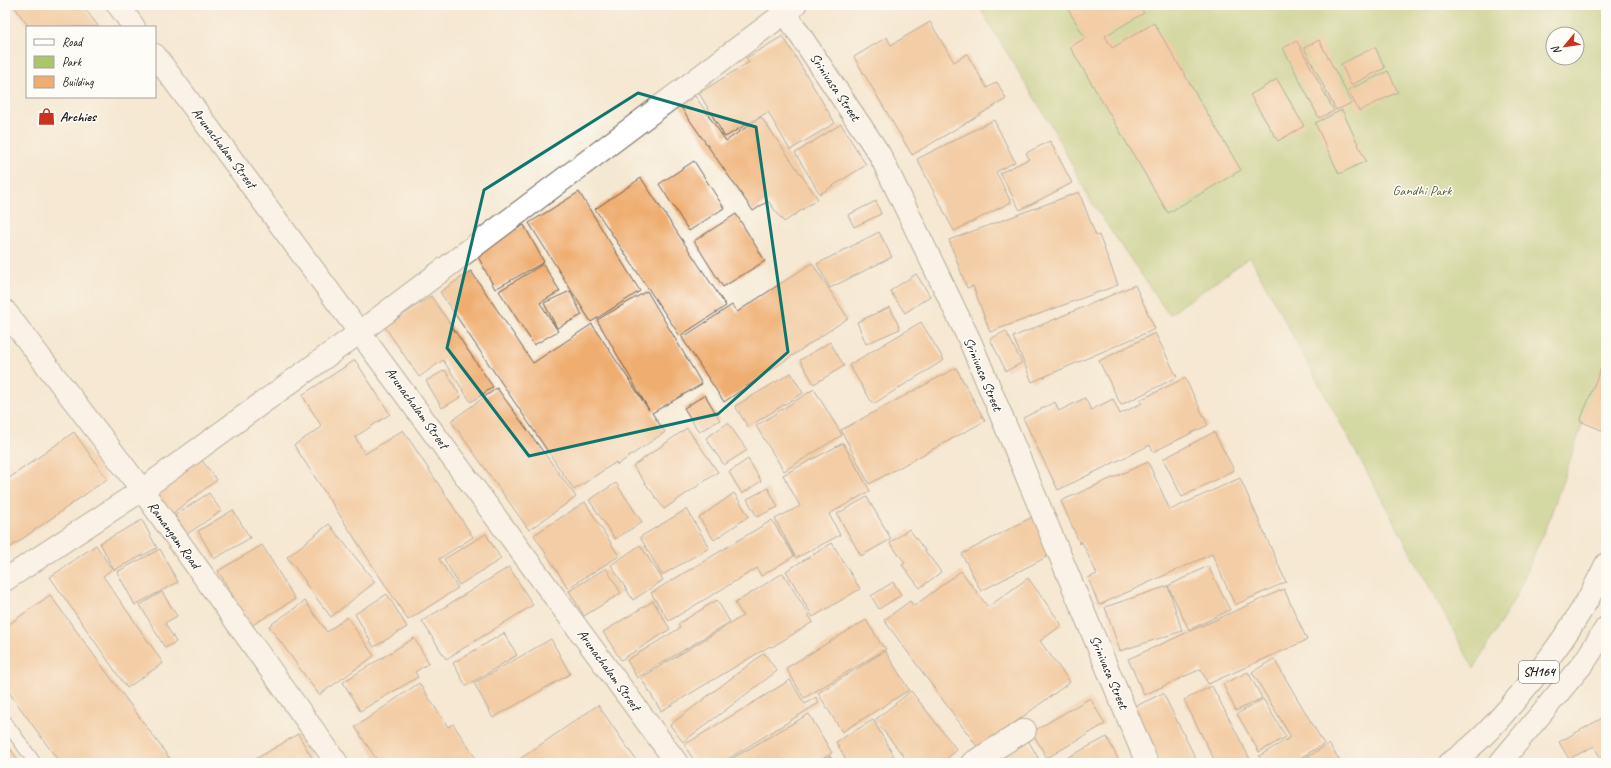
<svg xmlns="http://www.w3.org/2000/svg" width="1611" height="768" viewBox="0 0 1611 768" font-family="Caveat,sans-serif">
<rect width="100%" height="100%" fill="#fdfcf7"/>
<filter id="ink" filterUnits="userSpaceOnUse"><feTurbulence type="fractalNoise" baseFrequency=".025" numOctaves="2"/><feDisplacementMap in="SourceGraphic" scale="8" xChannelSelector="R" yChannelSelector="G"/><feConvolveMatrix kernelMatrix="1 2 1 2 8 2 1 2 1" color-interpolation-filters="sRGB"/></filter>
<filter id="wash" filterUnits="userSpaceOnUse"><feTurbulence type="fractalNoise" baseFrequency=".012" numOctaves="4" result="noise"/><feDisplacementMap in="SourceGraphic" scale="16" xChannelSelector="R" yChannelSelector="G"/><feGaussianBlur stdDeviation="0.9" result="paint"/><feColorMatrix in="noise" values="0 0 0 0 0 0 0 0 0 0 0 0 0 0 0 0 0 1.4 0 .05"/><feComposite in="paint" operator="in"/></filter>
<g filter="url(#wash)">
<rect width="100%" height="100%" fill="#f5e8d2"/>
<!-- green -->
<path fill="#acc66b" stroke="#647144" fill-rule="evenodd" d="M 978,5 L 1606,5 L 1606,357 L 1549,520 L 1516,596 L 1474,669 L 1250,257 L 1169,315 L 1090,200 L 1055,132 ZM 1553,34 L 1577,34 L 1577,58 L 1553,58 Z"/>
<g id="blocks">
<!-- building -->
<path fill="#efad70" d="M 13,5 L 82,5 L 99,27 L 29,27 Z
M 1076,5 L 1111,5 L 1112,8 L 1117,5 L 1139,5 L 1144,13 L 1105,36 L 1112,48 L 1154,23 L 1241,170 L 1168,213 L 1070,47 L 1085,38 L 1068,9 Z
M 930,22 L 954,62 L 967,54 L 987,88 L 997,82 L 1006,99 L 912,155 L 854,57 L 887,37 L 891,45 Z
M 783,36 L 835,123 L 790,150 L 768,112 L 725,137 L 699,93 L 749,62 L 746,58 Z
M 1319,40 L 1352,103 L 1336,110 L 1304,48 Z
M 1297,41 L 1334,111 L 1319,118 L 1283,48 Z
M 1375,47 L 1385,68 L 1351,85 L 1341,64 Z
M 1388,71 L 1398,92 L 1359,111 L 1348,90 Z
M 1277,79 L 1304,126 L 1278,141 L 1250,95 Z
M 695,96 L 726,141 L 761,117 L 818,199 L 784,222 L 768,201 L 753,211 L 680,106 Z
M 1342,110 L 1366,161 L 1339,174 L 1315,123 Z
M 994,120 L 1015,162 L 996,172 L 1011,202 L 954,231 L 917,159 Z
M 841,124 L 866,165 L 820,194 L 795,153 Z
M 1050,141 L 1072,183 L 1020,210 L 1000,173 L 1029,159 L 1026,153 Z
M 694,161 L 724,208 L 689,231 L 659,184 Z
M 641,178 L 726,306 L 680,336 L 595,209 Z
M 579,192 L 640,291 L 591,322 L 529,223 Z
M 1079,192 L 1096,236 L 1099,235 L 1118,285 L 990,332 L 973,286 L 967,288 L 949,240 Z
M 876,201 L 881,214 L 854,227 L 848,215 Z
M 736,214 L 765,261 L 723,287 L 694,241 Z
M 524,225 L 544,262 L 495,289 L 475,251 Z
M 879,232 L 892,257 L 830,288 L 817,264 Z
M 812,263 L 848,318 L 724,402 L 682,338 L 732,305 L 737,312 Z
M 543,264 L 560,291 L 540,303 L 558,331 L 534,345 L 499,291 Z
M 471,271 L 533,363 L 592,324 L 649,410 L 597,320 L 647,291 L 702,384 L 652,413 L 665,432 L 617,465 L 616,462 L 574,490 L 440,292 Z
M 916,274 L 930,296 L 905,313 L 890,291 Z
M 1135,285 L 1155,329 L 1032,382 L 1013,337 Z
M 570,291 L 582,315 L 557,328 L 544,303 Z
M 431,296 L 493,387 L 471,402 L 443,360 L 419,377 L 385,327 Z
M 890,307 L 900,329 L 866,344 L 857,322 Z
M 921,322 L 944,360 L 873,404 L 849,365 Z
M 1006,331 L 1022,363 L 1006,371 L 990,339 Z
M 1155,333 L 1177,377 L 1121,405 L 1099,361 Z
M 830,342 L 844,366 L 814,384 L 800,360 Z
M 1606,355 L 1606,432 L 1580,421 Z
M 355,360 L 390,414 L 355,437 L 365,454 L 403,430 L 473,537 L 439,559 L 458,588 L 408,620 L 294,445 L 322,427 L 302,395 Z
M 956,368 L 985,421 L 869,484 L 841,430 Z
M 445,370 L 461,397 L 442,408 L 426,381 Z
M 791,373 L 803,393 L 748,427 L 735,406 Z
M 1185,378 L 1208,425 L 1153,452 L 1150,445 L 1058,490 L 1023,418 L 1055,402 L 1059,411 L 1085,398 L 1091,410 L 1113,399 L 1120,414 L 1142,403 L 1140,400 Z
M 497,388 L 576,497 L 529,530 L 451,421 Z
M 814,389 L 842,435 L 784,471 L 756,426 Z
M 705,395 L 720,420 L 699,432 L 684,408 Z
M 728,423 L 747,450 L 724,465 L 706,438 Z
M 687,428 L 718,472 L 664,509 L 633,466 Z
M 74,432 L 107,479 L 5,551 L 5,481 Z
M 1214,432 L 1234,470 L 1182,497 L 1163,459 Z
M 843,443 L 870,491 L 829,514 L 840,535 L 796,558 L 775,519 L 800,506 L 783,475 Z
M 197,454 L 217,480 L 169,516 L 150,490 Z
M 748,459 L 761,481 L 742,494 L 729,472 Z
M 1148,462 L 1170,510 L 1240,478 L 1286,582 L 1235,605 L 1212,554 L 1099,605 L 1088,578 L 1097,574 L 1082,542 L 1080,544 L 1061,501 Z
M 616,483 L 642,522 L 615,539 L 589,500 Z
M 768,488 L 778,507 L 757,517 L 747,499 Z
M 209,493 L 221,511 L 187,534 L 175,515 Z
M 734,493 L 749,516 L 714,540 L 699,518 Z
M 867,497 L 891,539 L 861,556 L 837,514 Z
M 585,502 L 619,556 L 568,588 L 534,535 Z
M 687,509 L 709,548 L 662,575 L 640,537 Z
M 233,510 L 250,538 L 214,559 L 198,531 Z
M 1036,515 L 1056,552 L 981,591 L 962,554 Z
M 142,520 L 157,548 L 114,570 L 100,543 Z
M 772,520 L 794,556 L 761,576 L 757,568 L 669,621 L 651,593 Z
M 329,524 L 375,582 L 331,617 L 305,583 L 306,582 L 287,557 Z
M 909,529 L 941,572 L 920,588 L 902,565 L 905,563 L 890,543 Z
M 486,534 L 501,559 L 459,585 L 444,559 Z
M 832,543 L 860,589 L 813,617 L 786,571 Z
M 96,545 L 112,569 L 103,576 L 163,663 L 127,688 L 50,577 Z
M 262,545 L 295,599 L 251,626 L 218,571 Z
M 640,545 L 663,580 L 633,600 L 611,565 Z
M 160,549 L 178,582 L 135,605 L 117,572 Z
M 1208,566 L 1230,610 L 1189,630 L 1168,586 Z
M 509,567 L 533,605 L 446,659 L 422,621 Z
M 606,568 L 621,593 L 584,616 L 569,591 Z
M 961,571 L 988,607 L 1028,578 L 1062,625 L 1040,641 L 1070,682 L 979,749 L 884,620 L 910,601 L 914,606 Z
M 783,573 L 813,622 L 772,647 L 770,646 L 661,711 L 641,678 L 743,616 L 735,603 Z
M 893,582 L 901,595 L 879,609 L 871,596 Z
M 1168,586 L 1182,631 L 1120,651 L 1105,607 Z
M 1284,589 L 1307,640 L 1208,684 L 1201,669 L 1144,695 L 1128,659 Z
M 162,592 L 177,616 L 165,623 L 176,642 L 165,648 L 140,605 Z
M 387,594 L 407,627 L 374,647 L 355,614 Z
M 50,595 L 173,763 L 60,763 L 5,687 L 5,627 Z
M 717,600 L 730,622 L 637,678 L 627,660 L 680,628 L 678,624 Z
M 305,601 L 327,632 L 347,617 L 374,656 L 319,695 L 269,626 Z
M 653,601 L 670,629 L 621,660 L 603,632 Z
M 866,620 L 883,647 L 884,646 L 886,649 L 804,698 L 786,668 Z
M 504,633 L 517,655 L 466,686 L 453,663 Z
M 414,638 L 429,663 L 415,672 L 418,677 L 360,711 L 343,682 Z
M 551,639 L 570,674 L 493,718 L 474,683 Z
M 885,651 L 909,690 L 842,732 L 818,693 Z
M 764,653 L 777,671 L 683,742 L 670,725 Z
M 1274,659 L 1324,744 L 1302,757 L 1304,759 L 1329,744 L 1340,761 L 1336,763 L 1263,763 L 1259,756 L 1291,737 L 1252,672 Z
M 1248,672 L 1262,698 L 1236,711 L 1223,684 Z
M 790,680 L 805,704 L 816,697 L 819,703 L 721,763 L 696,763 L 684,745 Z
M 419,683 L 448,727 L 453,724 L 477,760 L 472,763 L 379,763 L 355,727 Z
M 1212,686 L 1252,763 L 1216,763 L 1184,700 Z
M 911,691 L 957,750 L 941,763 L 909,763 L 875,720 Z
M 1163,693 L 1198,763 L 1160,763 L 1132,708 Z
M 1090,698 L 1105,724 L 1047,758 L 1032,732 Z
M 1263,699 L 1286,737 L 1259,752 L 1237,714 Z
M 598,705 L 638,763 L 514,763 Z
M 809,714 L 832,753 L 815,763 L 724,763 Z
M 1606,716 L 1606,763 L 1603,763 L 1594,746 L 1569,759 L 1559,742 Z
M 873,720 L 898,763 L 848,763 L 836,742 Z
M 298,734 L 315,763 L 249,763 Z
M 1107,737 L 1120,763 L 1057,763 Z
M 1028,740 L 1041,763 L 988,763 Z
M 5,741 L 20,763 L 5,763 Z
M 830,756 L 834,763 L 817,763 Z"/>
</g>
</g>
<g filter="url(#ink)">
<use href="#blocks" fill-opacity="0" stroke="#68635c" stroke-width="1"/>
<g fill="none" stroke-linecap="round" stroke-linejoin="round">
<defs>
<path id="service" d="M 5,721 L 35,763"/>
<path id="minor" d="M 118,5 L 134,27
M 780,5 L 880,155 L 970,341 L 1147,763
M 155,55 L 677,763
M 5,311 L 142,490 L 337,763
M 5,580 L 142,490 L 360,332 L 795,5
M 972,763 L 1025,730"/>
<path id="primary" d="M 1450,763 C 1478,744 1497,722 1518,697 C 1552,657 1584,612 1606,564
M 1500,763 L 1585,661 L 1606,628"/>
</defs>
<!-- service casing -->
<use href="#service" stroke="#68635c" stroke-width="14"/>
<!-- minor casing -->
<use href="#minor" stroke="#68635c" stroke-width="24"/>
<!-- primary casing -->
<use href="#primary" stroke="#68635c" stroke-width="24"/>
<!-- service -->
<use href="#service" stroke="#fff" stroke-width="12"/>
<!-- minor -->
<use href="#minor" stroke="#fff" stroke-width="22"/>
<!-- primary -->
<use href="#primary" stroke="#fff" stroke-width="22"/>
</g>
</g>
<!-- marked area -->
<path d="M0 0H1611V768H0ZM 638,93 L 756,127 L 788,352 L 718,414 L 529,456 L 447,348 L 484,190 Z" fill="#f5e8d2" fill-opacity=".55" fill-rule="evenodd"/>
<path fill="none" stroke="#0f766e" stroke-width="3" stroke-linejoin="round" d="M 638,93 L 756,127 L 788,352 L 718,414 L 529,456 L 447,348 L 484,190 Z"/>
<!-- icons -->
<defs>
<symbol id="shop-bare" viewBox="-9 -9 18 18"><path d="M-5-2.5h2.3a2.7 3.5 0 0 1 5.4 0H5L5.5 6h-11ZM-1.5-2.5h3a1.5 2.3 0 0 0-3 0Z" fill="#c8321e" stroke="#fdfcf7" stroke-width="2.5" paint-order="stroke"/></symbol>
</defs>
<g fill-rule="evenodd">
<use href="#shop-bare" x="34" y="104" width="25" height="25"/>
</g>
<g text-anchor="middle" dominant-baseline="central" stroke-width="3" stroke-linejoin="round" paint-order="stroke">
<!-- shield labels -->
<rect fill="#fdfcf7" stroke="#605f5e" stroke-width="1" x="1519" y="661" width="40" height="22" rx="3"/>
<g font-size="13" font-weight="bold" fill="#1c1c1c">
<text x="1539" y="672">SH164</text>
</g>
<!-- street labels -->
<g font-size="14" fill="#1c1c1c" stroke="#fdfcf7">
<text transform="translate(835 87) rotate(56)">Srinivasa Street</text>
<text transform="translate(224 148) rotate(53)">Arunachalam Street</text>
<text transform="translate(983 374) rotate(67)">Srinivasa Street</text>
<text transform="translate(417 408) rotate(54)">Arunachalam Street</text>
<text transform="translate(174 535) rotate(54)">Ramangam Road</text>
<text transform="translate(609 670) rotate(54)">Arunachalam Street</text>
<text transform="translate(1109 672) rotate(67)">Srinivasa Street</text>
</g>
<!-- poi labels -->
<g font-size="14" font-weight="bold" fill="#1c1c1c" stroke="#fdfcf7" text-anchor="start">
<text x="60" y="116">Archies</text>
</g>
<!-- park labels -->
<g font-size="14" fill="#56603c" stroke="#fdfcf7">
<text x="1422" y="190">Gandhi Park</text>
</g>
</g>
<!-- margin -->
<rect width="1611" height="768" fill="none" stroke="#fdfcf7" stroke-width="20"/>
<!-- legend -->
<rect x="26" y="26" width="130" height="72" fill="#fdfcf7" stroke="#a3a29f"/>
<rect x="34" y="39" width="20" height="6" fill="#ffffff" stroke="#a3a29f"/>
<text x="62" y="46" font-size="12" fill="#1c1c1c">Road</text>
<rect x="34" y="56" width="20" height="12" fill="#acc66b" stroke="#a3a29f"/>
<text x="62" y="66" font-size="12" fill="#1c1c1c">Park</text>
<rect x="34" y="76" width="20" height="12" fill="#efad70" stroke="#a3a29f"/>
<text x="62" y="86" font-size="12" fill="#1c1c1c">Building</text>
<!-- north arrow -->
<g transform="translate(1565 46) rotate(241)"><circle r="19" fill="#fdfcf7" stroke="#a3a29f"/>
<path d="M0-3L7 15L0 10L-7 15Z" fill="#c8321e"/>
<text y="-6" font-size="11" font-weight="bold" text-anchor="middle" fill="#1c1c1c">N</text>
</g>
</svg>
